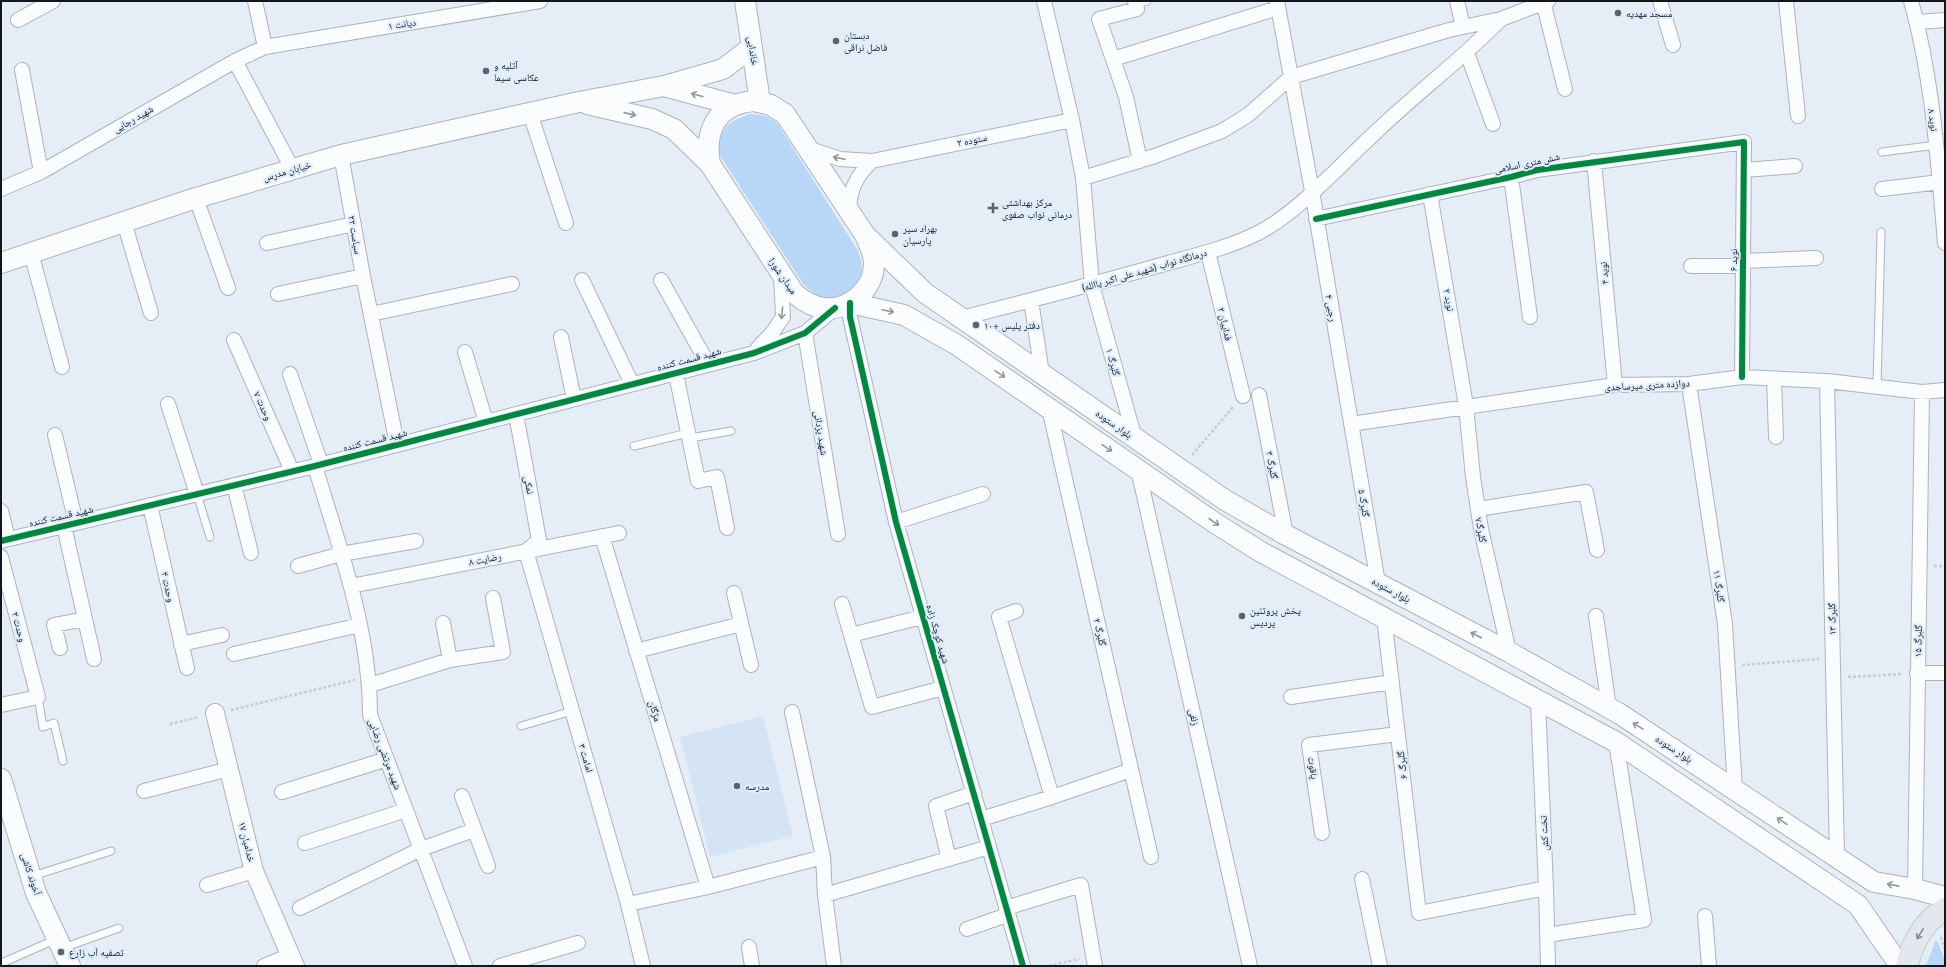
<svg xmlns="http://www.w3.org/2000/svg" width="1946" height="967" viewBox="0 0 1946 967" font-family="Mulish,'Noto Naskh Arabic',sans-serif">
<rect width="100%" height="100%" fill="#e5edf6"/>
<!-- built -->
<path fill="#d5e4f4" d="M 763,716 L 793,836 L 710,857 L 680,737 Z"/>
<!-- green -->
<path fill="#b8d6f5" d="M 750,114 L 766,116 L 777,123 L 858,251 C 861,260 864,268 860,278 C 854,294 831,304 816,295 C 812,292 808,288 804,285 L 719,154 C 719,129 727,122 750,114 Z
M 1936,939 L 1945,959 L 1945,966 L 1926,966 Z"/>
<g fill="none" stroke-linecap="round" stroke-linejoin="round">
<defs>
<path id="service" d="M 1135,4 L 1147,1
M 1882,152 L 1936,145
M 1877,387 L 1881,232
M 690,438 L 731,431
M 634,446 L 688,433
M 197,494 L 210,537
M 38,697 L 43,727 L 54,723 L 63,761
M 521,726 L 572,711
M 33,876 L 111,851
M 63,948 L 119,928
M 4,962 L 57,939"/>
<path id="minor" d="M 255,1 L 265,47
M 1044,1 L 1072,120 L 1083,178 L 1092,285 L 1135,439
M 1135,1 L 1137,9 L 1099,19 L 1126,97 L 1140,161
M 1277,1 L 1312,191 L 1378,583
M 1457,1 L 1463,27
M 1543,1 L 1565,89
M 1660,1 L 1673,45
M 1786,1 L 1798,116
M 1911,1 C 1933,80 1938,162 1945,243
M 18,20 L 53,1
M 1917,22 L 1945,20
M 1467,53 L 1493,124
M 1113,59 L 1278,8
M 235,61 L 293,170
M 22,70 L 41,172
M 530,113 L 566,223
M 807,148 L 840,159 L 872,161 L 1072,120
M 341,155 L 363,276 L 397,444
M 1594,161 L 1615,385
M 1744,170 L 1795,166
M 1511,177 L 1530,317
M 1083,178 L 1155,156 L 1222,131 L 1248,115 L 1291,77 L 1449,30 L 1501,19 L 1548,1
M 1,189 L 41,172 L 235,61 L 265,47 L 540,1
M 1882,189 L 1940,182
M 1430,194 L 1466,406 L 1473,477 L 1481,529 L 1509,652
M 196,198 L 228,288
M 849,211 C 849,190 857,175 872,161
M 1316,219 L 1511,177 L 1537,170 L 1744,142 L 1742,377
M 124,222 L 151,313
M 267,243 L 354,224
M 1208,252 L 1243,396
M 31,253 L 62,367
M 1743,261 L 1816,258
M 1691,266 L 1743,266
M 582,280 L 632,384
M 661,280 L 708,364
M 278,294 L 363,276
M 1031,300 L 1042,374
M 850,303 L 850,317 L 896,522 L 1023,966
M 371,314 L 512,284
M 961,318 C 1028,301 1095,284 1161,265 C 1193,256 1228,248 1258,233 C 1299,212 1343,162 1378,130 C 1418,92 1462,59 1501,19
M 805,333 L 838,534
M 561,337 L 574,399
M 234,340 L 292,471
M 757,349 L 772,333 L 783,317 L 781,274
M 465,352 L 486,422
M 290,374 L 321,464
M 676,374 L 698,481 L 717,477 L 727,528
M 1774,379 L 1776,437
M 1827,381 L 1837,857
M 1689,384 L 1725,624 L 1735,790
M 1259,395 L 1286,535
M 168,404 L 197,494
M 1049,408 L 1151,857
M 516,414 L 539,540 L 526,551 L 628,904 L 643,966
M 1351,424 L 1615,385 L 1689,384 L 1742,377 L 1827,381 L 1922,392 L 1945,390
M 55,435 L 76,523
M 315,466 C 339,547 370,629 370,715 L 465,966
M 1138,469 L 1250,966
M 234,485 L 251,553
M 150,505 L 187,668
M 1478,509 L 1586,492 L 1597,550
M 1,511 L 8,539
M 896,522 L 983,494
M 64,526 L 94,659
M 602,536 L 708,887
M 1,541 L 315,466 L 754,353 L 805,333 L 835,308
M 1,557 L 38,697 L 1,705
M 298,566 L 341,554 L 416,541
M 351,586 L 619,533
M 734,593 L 751,665
M 842,604 L 872,707 L 943,688
M 1596,616 L 1609,708
M 1384,617 L 1419,913 L 1546,888
M 443,623 L 450,660
M 851,635 L 922,617
M 181,644 L 222,635
M 60,648 L 54,625 L 85,619
M 636,651 L 741,624
M 234,654 L 360,625
M 1917,673 L 1945,673
M 370,685 L 450,660 L 503,652 L 493,598
M 1291,697 L 1392,682
M 1538,701 L 1546,888 L 1548,966
M 792,712 L 823,857 L 825,895 L 834,966
M 144,791 L 229,769
M 282,792 L 387,759
M 462,796 L 488,866
M 1052,797 L 1131,770
M 981,819 L 1052,797 L 999,617 L 1016,611
M 1322,833 L 1309,745 L 1398,734
M 305,843 L 406,810
M 949,859 L 936,806 L 974,793
M 1362,879 L 1380,966
M 207,885 L 254,871
M 1915,889 L 1922,392
M 825,895 L 989,847
M 628,904 L 708,887 L 823,857
M 300,908 L 421,849 L 474,830
M 1006,908 L 1081,885 L 1095,966
M 1705,916 L 1709,966
M 967,929 L 1007,915
M 1547,935 L 1644,920 L 1616,742
M 749,947 L 752,966
M 264,966 L 291,955
M 500,966 L 578,943"/>
<path id="tertiary" d="M 215,713 L 254,871 L 295,966"/>
<path id="secondary" d="M 745,1 L 760,102
M 664,86 L 723,69 L 752,47
M 754,101 L 771,105 L 785,114 L 865,235 C 869,245 874,253 874,264 C 874,289 849,311 824,308 C 812,307 803,301 794,293 L 710,164 C 704,130 717,104 754,101 Z
M 587,104 L 652,119 L 674,129 L 710,164
M 865,235 L 925,293 L 1225,500 L 1286,535 L 1509,652 L 1620,714 L 1874,882 L 1915,889 L 1945,897
M 1,263 L 196,198 L 341,155 L 579,102 L 664,86 L 735,105
M 850,303 L 904,315 L 957,345 L 1215,523 L 1261,552 L 1616,742 L 1858,905 L 1900,966
M 1,779 L 36,893 L 70,966"/>
<path id="primary" d="M 1907,966 C 1912,943 1924,921 1945,909"/>
</defs>
<!-- service casing -->
<use href="#service" stroke="#adb3ba" stroke-width="9"/>
<!-- minor casing -->
<use href="#minor" stroke="#adb3ba" stroke-width="16"/>
<!-- tertiary casing -->
<use href="#tertiary" stroke="#adb3ba" stroke-width="20"/>
<!-- secondary casing -->
<use href="#secondary" stroke="#adb3ba" stroke-width="22"/>
<!-- primary casing -->
<use href="#primary" stroke="#c6cacf" stroke-width="24"/>
<!-- path -->
<path stroke="#c9ccd0" stroke-width="2.5" stroke-dasharray="3 2" stroke-linecap="butt" d="M 1192,455 L 1233,407
M 1934,566 L 1945,566
M 1742,665 L 1819,659
M 1848,677 L 1903,674
M 231,710 L 355,680
M 170,724 L 199,717
M 1941,937 L 1945,950
M 1049,966 L 1079,959"/>
<!-- service -->
<use href="#service" stroke="#fbfcfe" stroke-width="7"/>
<!-- minor -->
<use href="#minor" stroke="#fbfcfe" stroke-width="14"/>
<!-- tertiary -->
<use href="#tertiary" stroke="#fbfcfe" stroke-width="18"/>
<!-- secondary -->
<use href="#secondary" stroke="#fbfcfe" stroke-width="20"/>
<!-- primary -->
<use href="#primary" stroke="#e2e8ed" stroke-width="22"/>
<defs>
<path id="cycleway" d="M 1316,219 L 1511,177 L 1537,170 L 1744,142 L 1742,377
M 850,303 L 850,317 L 896,522 L 1023,966
M 1,541 L 315,466 L 754,353 L 805,333 L 835,308"/>
</defs>
<!-- cycleway casing -->
<use href="#cycleway" stroke="#deedfd" stroke-width="8"/>
<!-- cycleway -->
<use href="#cycleway" stroke="#00873e" stroke-width="6"/>
</g>
<!-- one-way arrows -->
<defs><path id="oneway-shaft" d="M-6 0H5M1.5-3L5.5 0L1.5 3" fill="none" stroke-width="1.6" stroke-linecap="round" stroke-linejoin="round"/></defs>
<g stroke="#929599">
<use href="#oneway-shaft" transform="translate(697 95) rotate(-165)"/>
<use href="#oneway-shaft" transform="translate(630 114) rotate(13)"/>
<use href="#oneway-shaft" transform="translate(839 158) rotate(-168)"/>
<use href="#oneway-shaft" transform="translate(888 311) rotate(12)"/>
<use href="#oneway-shaft" transform="translate(782 313) rotate(96)"/>
<use href="#oneway-shaft" transform="translate(1000 374) rotate(34)"/>
<use href="#oneway-shaft" transform="translate(1107 448) rotate(34)"/>
<use href="#oneway-shaft" transform="translate(1214 522) rotate(34)"/>
<use href="#oneway-shaft" transform="translate(1476 635) rotate(-152)"/>
<use href="#oneway-shaft" transform="translate(1638 726) rotate(-148)"/>
<use href="#oneway-shaft" transform="translate(1782 821) rotate(-146)"/>
<use href="#oneway-shaft" transform="translate(1893 885) rotate(-169)"/>
</g>
<use stroke="#848a8f" href="#oneway-shaft" transform="translate(1920 934) rotate(122)"/>
<!-- markers -->
<g fill="#5c6269" stroke="#deedfd" stroke-width="1.5">
<circle cx="1618" cy="13" r="4"/>
<circle cx="836" cy="41" r="4"/>
<circle cx="486" cy="71" r="4"/>
<path d="M991 202h4v4h4v4h-4v4h-4v-4h-4v-4h4z"/>
<circle cx="895" cy="234" r="4"/>
<circle cx="976" cy="325" r="4"/>
<circle cx="1242" cy="616" r="4"/>
<circle cx="737" cy="786" r="4"/>
<circle cx="61" cy="952" r="4"/>
</g>
<g text-anchor="middle" dominant-baseline="central" stroke-width="4" stroke-linejoin="round" paint-order="stroke">
<!-- poi labels -->
<g font-size="10" fill="#12171d" stroke="#deedfd" text-anchor="start">
<text x="1626" y="13">مسجد مهدیه</text>
<text x="844" y="35">دبستان<tspan x="844" dy="12">فاضل نراقی</tspan></text>
<text x="494" y="65">آتلیه و<tspan x="494" dy="12">عکاسی سیما</tspan></text>
<text x="1002" y="202">مرکز بهداشتی<tspan x="1002" dy="12">درمانی نواب صفوی</tspan></text>
<text x="903" y="228">بهراد سیر<tspan x="903" dy="12">پارسیان</tspan></text>
<text x="984" y="325">دفتر پلیس +۱۰</text>
<text x="1250" y="610">پخش پروتئین<tspan x="1250" dy="12">پردیس</tspan></text>
<text x="745" y="786">مدرسه</text>
<text x="69" y="952">تصفیه آب زارع</text>
</g>
<!-- street labels -->
<g font-size="10" fill="#12171d" stroke="#deedfd">
<text transform="translate(402 24) rotate(-9)">دیانت ۱</text>
<text transform="translate(753 51) rotate(82)">خاندایی</text>
<text transform="translate(133 119) rotate(-30)">شهید رجایی</text>
<text transform="translate(1933 120) rotate(82)">نوید ۸</text>
<text transform="translate(972 140) rotate(-11)">ستوده ۲</text>
<text transform="translate(1527 163) rotate(-12)">شش متری اسلامی</text>
<text transform="translate(287 171) rotate(-16)">خیابان مدرس</text>
<text transform="translate(355 235) rotate(80)">سیاست ۲۲</text>
<text transform="translate(1733 260) rotate(-90)">نوید ۶</text>
<text transform="translate(1144 270) rotate(-16)">درمانگاه نواب (شهید علی اکبر یاالله)</text>
<text transform="translate(1604 273) rotate(-95)">نوید ۴</text>
<text transform="translate(783 276) rotate(55)">میدان شورا</text>
<text transform="translate(1449 300) rotate(80)">نوید ۲</text>
<text transform="translate(1331 308) rotate(80)">رجبی ۴</text>
<text transform="translate(1225 324) rotate(77)">فداییان ۲</text>
<text transform="translate(689 359) rotate(-15)">شهید قسمت کننده</text>
<text transform="translate(1113 362) rotate(74)">گلبرگ ۱</text>
<text transform="translate(1647 385) rotate(-3)">دوازده متری میرساجدی</text>
<text transform="translate(263 406) rotate(66)">وحدت ۷</text>
<text transform="translate(1114 424) rotate(35)">بلوار ستوده</text>
<text transform="translate(821 433) rotate(81)">شهید یزدانی</text>
<text transform="translate(375 440) rotate(-14)">شهید قسمت کننده</text>
<text transform="translate(1272 465) rotate(79)">گلبرگ ۳</text>
<text transform="translate(529 485) rotate(79)">نمکی</text>
<text transform="translate(1364 503) rotate(81)">گلبرگ ۵</text>
<text transform="translate(61 516) rotate(-13)">شهید قسمت کننده</text>
<text transform="translate(1481 530) rotate(80)">گلبرگ۷</text>
<text transform="translate(485 559) rotate(-11)">رضایت ۸</text>
<text transform="translate(1719 586) rotate(82)">گلبرگ ۱۱</text>
<text transform="translate(168 587) rotate(77)">وحدت ۴</text>
<text transform="translate(1391 590) rotate(28)">بلوار ستوده</text>
<text transform="translate(1832 619) rotate(-91)">گلبرگ ۱۳</text>
<text transform="translate(19 627) rotate(75)">وحدت ۲</text>
<text transform="translate(1100 632) rotate(77)">گلبرگ ۲</text>
<text transform="translate(938 634) rotate(74)">شهید کوچک زاده</text>
<text transform="translate(1918 641) rotate(-89)">گلبرگ ۱۵</text>
<text transform="translate(655 711) rotate(73)">مژگان</text>
<text transform="translate(1194 717) rotate(77)">زلفی</text>
<text transform="translate(1674 749) rotate(33)">بلوار ستوده</text>
<text transform="translate(385 754) rotate(69)">شهید مرتضی رضایی</text>
<text transform="translate(586 758) rotate(74)">امامت ۳</text>
<text transform="translate(1402 765) rotate(-97)">گلبرگ ۶</text>
<text transform="translate(1313 768) rotate(82)">یاقوت</text>
<text transform="translate(1544 833) rotate(-93)">تخت کش</text>
<text transform="translate(247 842) rotate(76)">خدامیان ۱۷</text>
<text transform="translate(31 874) rotate(72)">آخوند کاشی</text>
</g>
</g>
<!-- border -->
<rect width="1946" height="967" fill="none" stroke="#12171d" stroke-width="4"/>
</svg>
